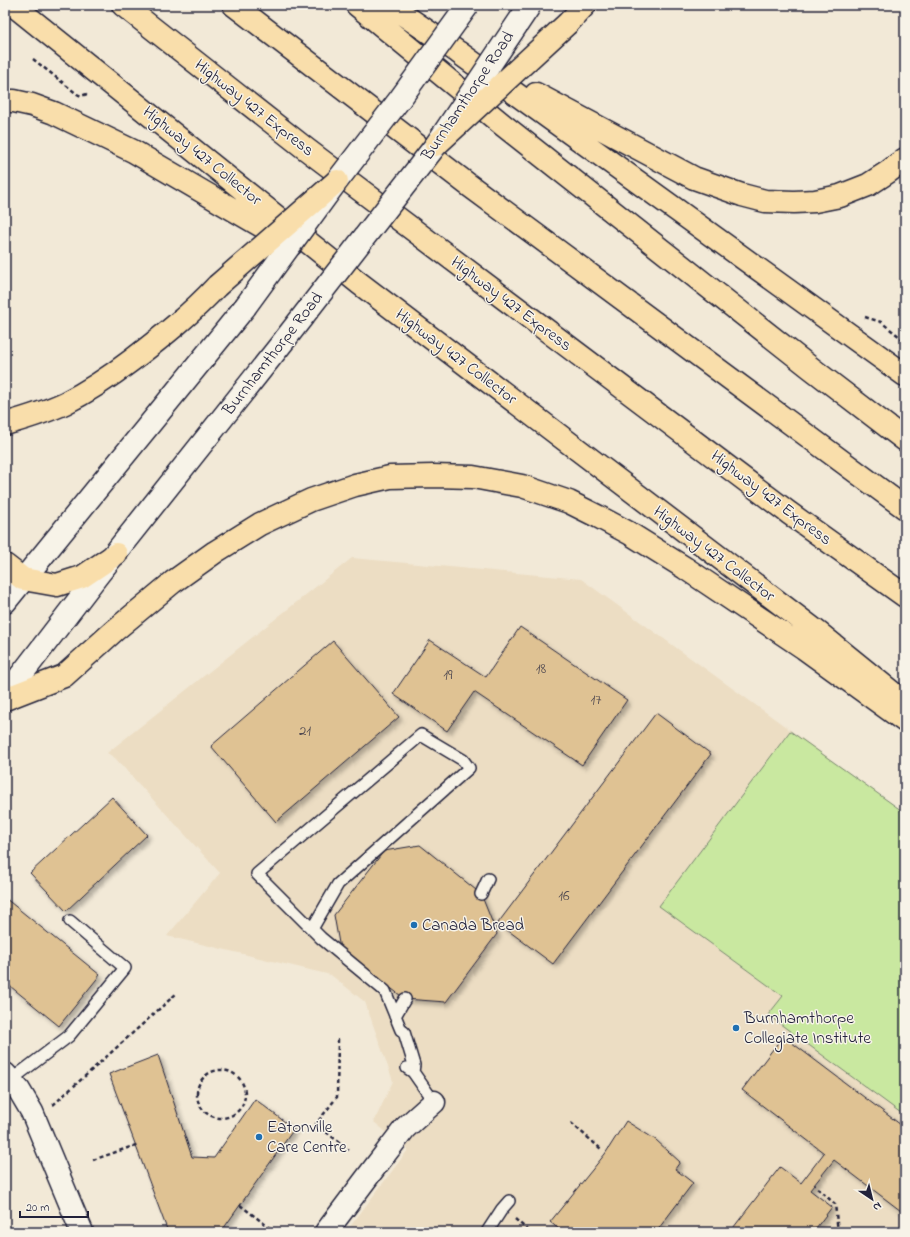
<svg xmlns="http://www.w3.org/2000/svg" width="910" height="1237" viewBox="0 0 910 1237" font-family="'Indie Flower',sans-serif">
<defs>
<filter id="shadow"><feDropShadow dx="3.5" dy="3.5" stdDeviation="2" flood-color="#0004"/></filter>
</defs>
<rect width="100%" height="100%" fill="#f2e9d7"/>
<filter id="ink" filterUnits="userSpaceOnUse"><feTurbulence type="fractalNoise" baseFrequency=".025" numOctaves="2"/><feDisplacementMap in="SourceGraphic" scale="8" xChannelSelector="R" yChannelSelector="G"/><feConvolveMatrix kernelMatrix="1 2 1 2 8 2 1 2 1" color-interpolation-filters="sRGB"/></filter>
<g filter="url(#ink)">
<!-- built -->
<path fill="#ecddc3" d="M 352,558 L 581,579 L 905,813 L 905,1232 L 346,1232 L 408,1150 L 374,1122 L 393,1081 L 365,1002 L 331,975 L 167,936 L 220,873 L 115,758 L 107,753 Z"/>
<!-- green -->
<path fill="#c9e8a0" stroke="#76856e" d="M 790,731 L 905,813 L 905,1116 L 768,1015 L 783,996 L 659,906 Z"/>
<!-- building -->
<path fill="#dfc293" stroke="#22223b" filter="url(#shadow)" d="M 520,627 L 627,700 L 582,765 L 474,692 L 447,731 L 393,694 L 430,640 L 486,677 Z
M 333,641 L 399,717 L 276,822 L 211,746 Z
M 656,713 L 711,754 L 553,964 L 498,923 Z
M 112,797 L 147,835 L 66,911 L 30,873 Z
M 420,845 L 481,894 L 497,934 L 446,1002 L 405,999 L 340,949 L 334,915 L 384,851 Z
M 5,898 L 100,975 L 59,1026 L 5,982 Z
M 783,1036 L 905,1128 L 905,1214 L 834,1160 L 810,1190 L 832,1207 L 813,1232 L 730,1232 L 780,1167 L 801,1183 L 824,1153 L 742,1090 Z
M 158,1055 L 192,1157 L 214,1158 L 255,1099 L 294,1129 L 221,1232 L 168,1232 L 109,1074 Z
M 626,1121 L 656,1140 L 680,1162 L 675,1169 L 693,1183 L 656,1232 L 563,1232 L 550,1222 L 605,1154 Z"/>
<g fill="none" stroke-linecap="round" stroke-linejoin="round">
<defs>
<path id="lane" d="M 481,894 L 488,879
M 312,929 L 338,884 L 469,768 L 463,760 L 421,735 L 257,874 L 321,938 L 385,991 L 401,1030 L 404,1032 L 414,1065 L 413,1072
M 395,1016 L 405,999
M 407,1068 L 413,1072 L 434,1102
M 11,1080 L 69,1036 L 125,968 L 70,921
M 487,1232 L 502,1209 L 509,1201"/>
<path id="street" d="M 326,1232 L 375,1167 L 405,1128 L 434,1102"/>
<path id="secondary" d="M 5,602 L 245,307
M 5,696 L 97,576 L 286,338
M 5,1074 L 19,1090 L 32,1112 L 82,1232"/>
<path id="highway" d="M 13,5 L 359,283 L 820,634 L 905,703
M 123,5 L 306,149 L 789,513 L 905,596
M 234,5 L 470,186 L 905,508
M 357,5 L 503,125 L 811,368 L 905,440
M 389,5 L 458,52 L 905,375
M 568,23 L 585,5
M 536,94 L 694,178 L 742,195 L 765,201 L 794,202 L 815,201 L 840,196 L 868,185 L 888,172 L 905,159
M 5,101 L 14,101 L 32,105 L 54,113 L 133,151 L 292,244
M 5,424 C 26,418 46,412 65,403 C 89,391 111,376 132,360 C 162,337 191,314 217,286
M 5,565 L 23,579 L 57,585 L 82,577 L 116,554
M 5,699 L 64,676 L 114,631 L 173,582 L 215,552 L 260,524 L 311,500 L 355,485 L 390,477 L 433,476 L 473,477 L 522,486 L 569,502 L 599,517 L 629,533 L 685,568 L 804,648 L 905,721"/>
</defs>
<!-- lane casing -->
<use href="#lane" stroke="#22223b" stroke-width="14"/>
<!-- street casing -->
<use href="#street" stroke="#22223b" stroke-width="25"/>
<!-- secondary casing -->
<use href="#secondary" stroke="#22223b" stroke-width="25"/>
<!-- highway casing -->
<use href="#highway" stroke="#22223b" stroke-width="25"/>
<!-- path -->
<path stroke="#22223b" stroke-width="2.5" stroke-dasharray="4 3" stroke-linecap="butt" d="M 619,10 L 624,5
M 33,59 L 77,94 L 81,96 L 87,94
M 865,317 L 881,322 L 905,341
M 338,1039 L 337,1097 L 316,1124 L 349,1150
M197 1094a24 24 0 1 1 48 0a24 24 0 1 1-48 0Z
M 53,1105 L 177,993
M 571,1123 L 601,1149
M 93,1160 L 136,1145
M 817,1188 L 835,1204 L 838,1232
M 240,1205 L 275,1232
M 515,1219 L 530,1232"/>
<!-- lane -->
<use href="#lane" stroke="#f7f3e8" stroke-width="11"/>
<!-- street -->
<use href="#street" stroke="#f7f3e8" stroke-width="22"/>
<!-- secondary -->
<use href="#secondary" stroke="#f7f3e8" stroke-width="22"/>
<!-- highway -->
<use href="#highway" stroke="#f9deab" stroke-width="22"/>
<defs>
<path id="secondary-bridge" d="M 245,307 L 337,181 L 400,99 L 468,5
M 286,338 L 436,145 L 530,5"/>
<path id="highway-bridge" d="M 436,145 L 568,23
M 217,286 L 337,181"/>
</defs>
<!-- secondary-bridge casing -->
<use href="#secondary-bridge" stroke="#22223b" stroke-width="25" stroke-linecap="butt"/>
<!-- highway-bridge casing -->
<use href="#highway-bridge" stroke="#22223b" stroke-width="25" stroke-linecap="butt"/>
<!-- secondary-bridge -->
<use href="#secondary-bridge" stroke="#f7f3e8" stroke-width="22"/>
<!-- highway-bridge -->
<use href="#highway-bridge" stroke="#f9deab" stroke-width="22"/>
</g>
</g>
<!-- markers -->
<g fill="#1f6fb2" stroke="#f7f3e8" stroke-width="1.5">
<circle cx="414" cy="925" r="4"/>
<circle cx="736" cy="1028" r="4"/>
<circle cx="259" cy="1137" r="4"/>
</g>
<g text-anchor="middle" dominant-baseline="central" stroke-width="3" stroke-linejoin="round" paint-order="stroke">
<!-- number labels -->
<g font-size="15" fill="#514a51">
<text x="541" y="669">18</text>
<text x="448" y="675">19</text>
<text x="596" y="700">17</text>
<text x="305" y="731">21</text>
<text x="564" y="896">16</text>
</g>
<!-- street labels -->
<g font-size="17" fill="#22223b" stroke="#f7f3e8">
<text transform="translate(468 96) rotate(-56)">Burnhamthorpe Road</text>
<text transform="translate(254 108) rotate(38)">Highway 427 Express</text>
<text transform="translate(202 156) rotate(39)">Highway 427 Collector</text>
<text transform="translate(511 304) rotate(37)">Highway 427 Express</text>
<text transform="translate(273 354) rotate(-52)">Burnhamthorpe Road</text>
<text transform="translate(456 357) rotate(37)">Highway 427 Collector</text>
<text transform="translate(771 498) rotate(37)">Highway 427 Express</text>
<text transform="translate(714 554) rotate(37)">Highway 427 Collector</text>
</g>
<!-- poi labels -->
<g font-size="17" fill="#22223b" stroke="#f7f3e8" text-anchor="start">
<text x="422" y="925">Canada Bread</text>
<text x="744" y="1018">Burnhamthorpe<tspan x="744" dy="20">Collegiate Institute</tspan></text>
<text x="267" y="1127">Eatonville<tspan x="267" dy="20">Care Centre</tspan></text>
</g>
</g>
<!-- margin -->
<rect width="910" height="1237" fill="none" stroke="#f7f3e8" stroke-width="20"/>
<rect x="10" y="10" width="890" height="1217" fill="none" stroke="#22223b" stroke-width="1.5" filter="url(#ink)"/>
<!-- north arrow -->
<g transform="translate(872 1199) rotate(145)" stroke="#f7f3e8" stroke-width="3" paint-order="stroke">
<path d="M0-3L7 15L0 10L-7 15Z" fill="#22223b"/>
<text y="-6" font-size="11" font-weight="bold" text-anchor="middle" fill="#22223b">N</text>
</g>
<!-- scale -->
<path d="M20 1211v6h68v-6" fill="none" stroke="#22223b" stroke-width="2"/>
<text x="26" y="1211" font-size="12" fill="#22223b" stroke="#f7f3e8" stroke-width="3" paint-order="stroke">20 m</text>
</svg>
